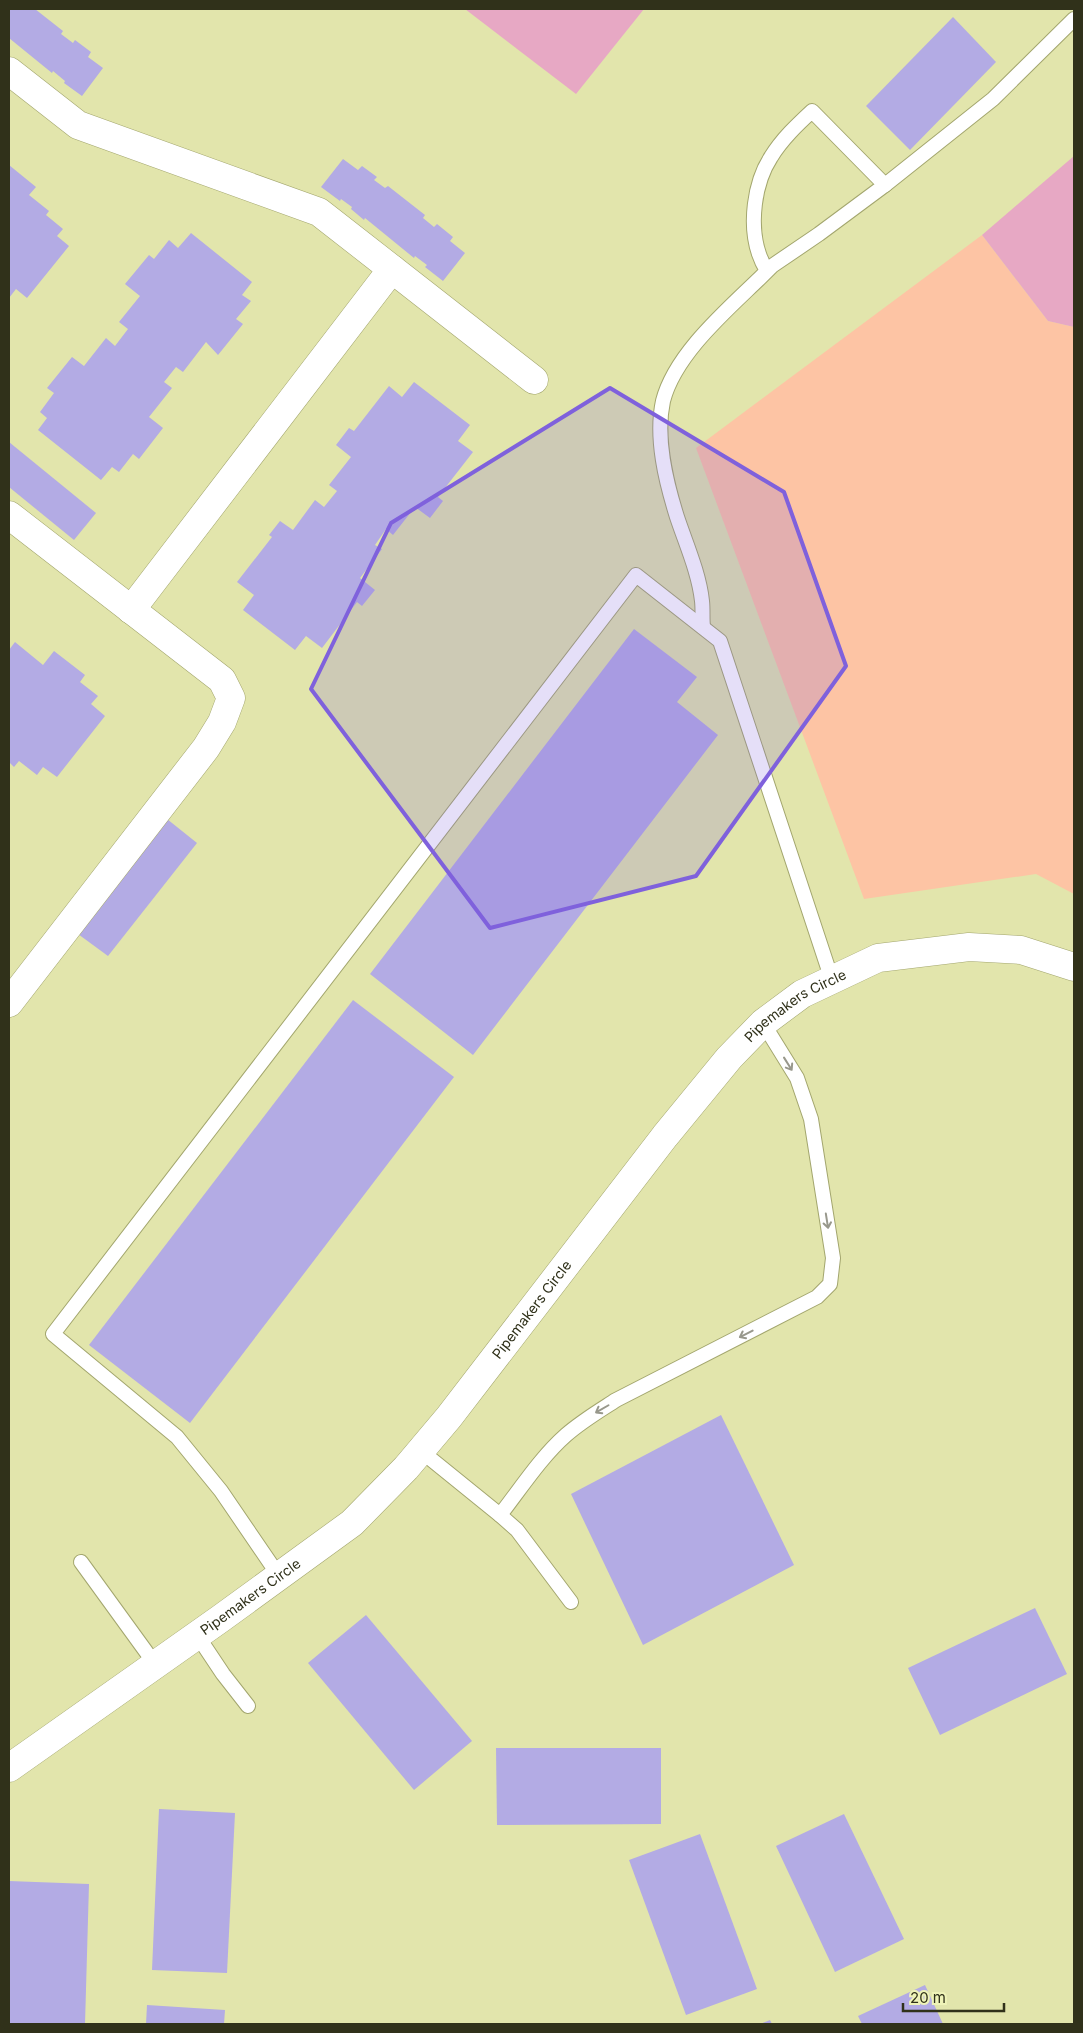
<svg xmlns="http://www.w3.org/2000/svg" width="1083" height="2033" font-family="Inter,sans-serif">
	<style>
		.green { fill: #fdc4a4 }
		.water { fill: #e7a8c4 }
		.building { fill: #b3abe4 }
		.lines { fill: none; stroke-linecap: round; stroke-linejoin: round }
		.service-casing { stroke: #a3a66e; stroke-width: 16 }
		.minor-casing { stroke: #a3a66e; stroke-width: 29 }
		.service { stroke: #fff; stroke-width: 14 }
		.minor { stroke: #fff; stroke-width: 28 }
		.oneway { stroke: #98988c }
		.marked { fill: #7f61dc; fill-opacity: 0.2; stroke: #7f61dc; stroke-width: 4; stroke-linejoin: round }
		.labels { text-anchor: middle; stroke-width: 4.5; stroke-linejoin: round; paint-order: stroke }
		.street-label { font-size: 14px; fill: #30311a; stroke: #eff3b8 }
	</style>
	<rect width="100%" height="100%" fill="#e2e5ac"/>
	<path class="green" d="M982,235L1048,321L1074,327V894L1036,874L864,899L696,448Z"/>
	<g class="water">
		<path d="M465,9H644L576,94Z"/>
		<path d="M1074,156V327L1048,321L982,235Z"/>
	</g>
	<g class="building">
		<path d="M9,9H35L63,31L61,34L73,43L75,40L91,52L88,57L103,68L82,96L64,83L65,81L53,71L52,73L9,38Z"/>
		<path d="M953,17L996,62L910,150L866,106Z"/>
		<path d="M343,159L358,170L362,166L377,177L374,180L385,188L388,186L425,215L423,218L434,227L437,224L453,237L450,241L465,253L443,281L425,267L427,265L415,256L414,258L365,218L364,220L351,209L352,207L341,199L340,201L321,187Z"/>
		<path d="M9,165L36,187L29,195L49,211L46,215L63,229L57,236L69,246L27,298L16,289L9,298Z"/>
		<path d="M191,233L252,282L242,295L251,301L236,319L243,324L218,355L206,342L183,372L176,367L164,382L172,388L149,417L163,428L139,459L133,454L119,472L112,467L101,480L38,430L47,418L40,412L54,393L47,388L72,357L84,366L106,338L115,346L128,329L119,322L140,296L125,284L149,255L154,259L169,240L178,248Z"/>
		<path d="M414,382L470,425L458,441L473,452L438,497L443,501L430,518L415,507L393,535L386,529L375,545L382,549L360,578L375,590L362,606L357,602L322,648L306,636L295,650L243,610L254,595L237,582L272,537L269,535L280,521L293,530L315,500L324,507L337,491L329,485L351,457L336,445L349,428L354,431L389,386L402,397Z"/>
		<path d="M9,442L96,513L74,540L9,487Z"/>
		<path d="M634,629L697,677L677,702L718,735L473,1055L370,974Z"/>
		<path d="M15,642L43,665L54,651L85,675L80,682L98,696L91,704L105,716L57,777L43,767L37,775L19,761L14,767L9,762V650Z"/>
		<path d="M167,819L197,843L108,956L78,934Z"/>
		<path d="M353,1000L454,1077L190,1423L89,1345Z"/>
		<path d="M721,1415L794,1565L643,1645L571,1494Z"/>
		<path d="M1035,1608L1067,1674L940,1735L908,1668Z"/>
		<path d="M366,1615L472,1741L414,1790L308,1663Z"/>
		<path d="M496,1748H661V1824L497,1825Z"/>
		<path d="M159,1809L235,1813L227,1973L152,1970Z"/>
		<path d="M844,1814L904,1939L835,1972L776,1846Z"/>
		<path d="M700,1834L757,1989L686,2015L629,1860Z"/>
		<path d="M9,1881L89,1884L85,2024H9Z"/>
		<path d="M925,1985L943,2024H862L858,2016Z"/>
		<path d="M147,2005L225,2010L224,2024H146Z"/>
		<path d="M770,2020L772,2024H760Z"/>
	</g>
	<g class="lines">
		<defs>
			<g id="service">
				<path d="M885,185L993,99L1074,19"/>
				<path d="M703,627C702,619 703,609 702,601C699,573 686,544 677,517C666,482 655,438 663,401C675,354 727,310 761,277L772,266L819,234L885,185L812,111C797,125 782,139 771,157C754,183 749,225 759,254C761,260 764,266 767,271"/>
				<path d="M421,1451L500,1515C521,1488 541,1457 566,1435C582,1421 599,1411 616,1400L817,1297L830,1284L833,1258L811,1119L797,1078L763,1023"/>
				<path d="M500,1515L517,1530L571,1602"/>
				<path d="M81,1562L155,1664"/>
				<path d="M279,1576L221,1491L177,1437L53,1334L636,575L720,641L832,980"/>
				<path d="M197,1635L223,1674L248,1706"/>
			</g>
			<g id="minor">
				<path d="M9,71L78,125L319,212L392,269"/>
				<path d="M9,515L222,680L231,698L222,722L206,748L9,1003"/>
				<path d="M131,610L392,269L534,380"/>
				<path id="s1" d="M9,1768L220,1619L352,1523L406,1468L449,1417L665,1136L729,1058L763,1023L802,994L878,958L969,947L1021,950L1074,967"/>
			</g>
		</defs>
		<use href="#service" class="service-casing"/>
		<use href="#minor" class="minor-casing"/>
		<use href="#service" class="service"/>
		<use href="#minor" class="minor"/>
	</g>
	<defs><path id="oneway-shaft" d="M-6 0H5M1.5-3L5.5 0L1.5 3" fill="none" stroke-width="1.6" stroke-linecap="round" stroke-linejoin="round" transform="scale(1.25)"/></defs>
	<g class="oneway">
		<use href="#oneway-shaft" transform="translate(788 1064) rotate(58)"/>
		<use href="#oneway-shaft" transform="translate(827 1221) rotate(81)"/>
		<use href="#oneway-shaft" transform="translate(746 1334) rotate(153)"/>
		<use href="#oneway-shaft" transform="translate(602 1409) rotate(150)"/>
	</g>
	<path class="marked" d="M610,388L784,492L846,666L696,876L490,928L311,689L391,523Z"/>
	<g class="labels">
		<g class="street-label">
			<text dy="5" stroke="none"><textPath href="#s1" startOffset="1106">Pipemakers Circle</textPath></text>
			<text dy="5" stroke="none"><textPath href="#s1" startOffset="701">Pipemakers Circle</textPath></text>
			<text dy="5" stroke="none"><textPath href="#s1" startOffset="296">Pipemakers Circle</textPath></text>
		</g>
	</g>
	<rect width="1083" height="2033" fill="none" stroke="#30311a" stroke-width="20"/>
	<path d="M903 2003v8h101v-8" fill="none" stroke="#30311a" stroke-width="2.5"/>
	<text x="910" y="2003" font-size="15" fill="#30311a" stroke="#eff3b8" stroke-width="4" paint-order="stroke">20 m</text>
</svg>
